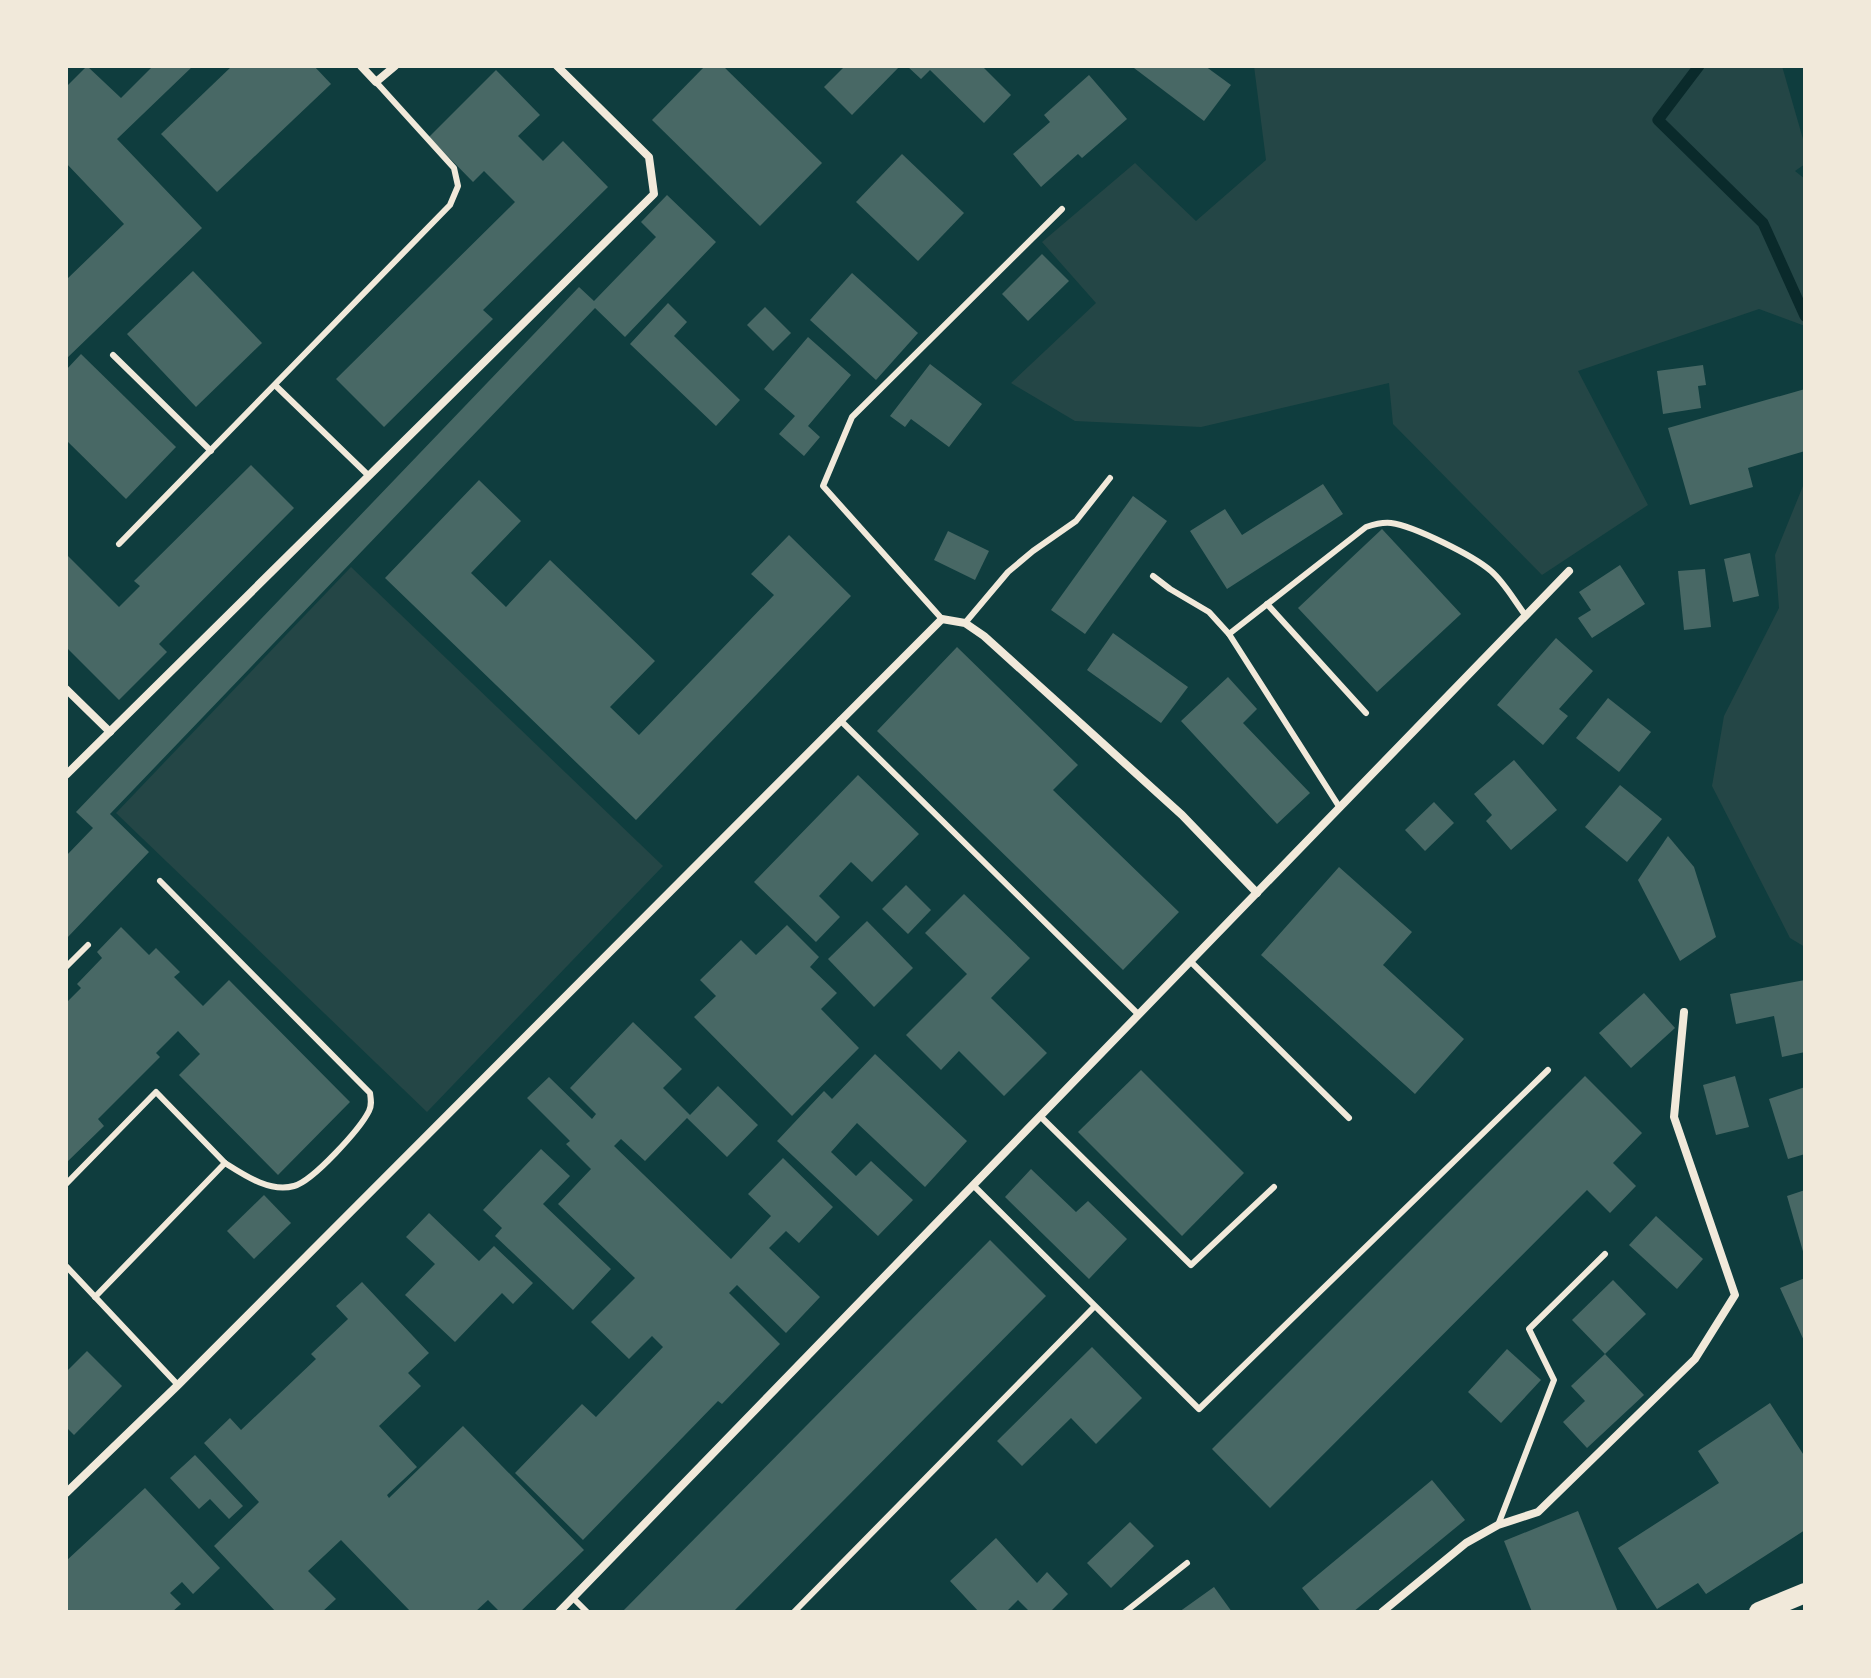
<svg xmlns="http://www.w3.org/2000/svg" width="1871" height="1678" font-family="'Fira Sans',sans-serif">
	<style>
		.green { fill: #244646 }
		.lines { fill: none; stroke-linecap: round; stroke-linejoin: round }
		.stream { stroke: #0a2a2b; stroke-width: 11 }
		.building { fill: #486865 }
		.service { stroke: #f1e9da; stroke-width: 6 }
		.minor { stroke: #f1e9da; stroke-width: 8 }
		.primary { stroke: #f1e9da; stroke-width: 20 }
	</style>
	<rect width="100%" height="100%" fill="#0f3d3e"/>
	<g class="green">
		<path d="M1254,66H1782L1805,146V164L1795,171L1805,179V326L1759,309L1578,371L1648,505L1542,575L1393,424L1389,383L1201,427L1075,421L1011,383L1096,303L1042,242L1135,163L1196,221L1266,160Z"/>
		<path d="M1805,481V947L1790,938L1712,786L1724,716L1779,608L1775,555Z"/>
		<path d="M351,567L663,866L427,1112L116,813Z"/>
	</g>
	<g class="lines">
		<path class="stream" d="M1699,66L1658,120L1763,223L1805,316"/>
	</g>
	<g class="building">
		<path d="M87,66L121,98L153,66H193L117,139L202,228L66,359V280L124,224L66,163V87Z"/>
		<path d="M232,66H314L331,84L217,192L161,134Z"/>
		<path d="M705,66H723L822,163L760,226L652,120Z"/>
		<path d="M845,66H900L852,115L824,87Z"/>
		<path d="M907,66H982L1011,95L984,123L930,70L921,79Z"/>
		<path d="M1136,66H1205L1231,85L1204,121L1134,68Z"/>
		<path d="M496,70L540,115L518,136L543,161L563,141L608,187L483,310L493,319L384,427L336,379L515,202L484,171L473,182L429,137Z"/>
		<path d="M1089,75L1127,119L1082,158L1078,154L1041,187L1013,154L1050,122L1044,115Z"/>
		<path d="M902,154L964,213L918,261L856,202Z"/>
		<path d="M667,195L716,242L625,337L595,308L110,814L149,852L66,939V856L93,828L76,812L579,287L594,301L656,237L641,222Z"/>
		<path d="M1042,254L1069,281L1028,321L1002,294Z"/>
		<path d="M193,271L262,343L196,407L127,334Z"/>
		<path d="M852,273L918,333L876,380L810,320Z"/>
		<path d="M668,303L687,322L674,336L740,400L716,426L630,344Z"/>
		<path d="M765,307L791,333L773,351L747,325Z"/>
		<path d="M808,337L851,375L808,426L820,437L804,456L779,434L795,416L764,389Z"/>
		<path d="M81,354L176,447L126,499L66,440V370Z"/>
		<path d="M930,364L982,404L949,447L911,419L905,427L890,416Z"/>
		<path d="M1703,365L1706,385L1698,386L1701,408L1663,414L1657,371Z"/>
		<path d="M1805,389V451L1748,468L1753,487L1690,505L1668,428Z"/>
		<path d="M251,465L294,508L159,644L167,652L119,700L66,647V554L119,607L140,586L134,581Z"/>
		<path d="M479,480L521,521L471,573L506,607L550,560L655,661L610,707L639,735L774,595L751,574L789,535L851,596L636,820L385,578Z"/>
		<path d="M1323,484L1343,514L1227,589L1190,531L1225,509L1242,535Z"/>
		<path d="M1133,496L1167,521L1085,634L1051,610Z"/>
		<path d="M1382,529L1461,614L1377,692L1298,608Z"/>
		<path d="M948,531L989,551L975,580L934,560Z"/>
		<path d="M1750,553L1759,596L1733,602L1724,559Z"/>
		<path d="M1620,565L1645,604L1592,638L1578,618L1591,610L1579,592Z"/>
		<path d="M1705,569L1711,627L1684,630L1678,571Z"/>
		<path d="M1113,633L1188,687L1161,723L1087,670Z"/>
		<path d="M1556,638L1593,671L1559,709L1568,716L1543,745L1497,705Z"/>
		<path d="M957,647L1078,765L1053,790L1179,912L1123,970L877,731Z"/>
		<path d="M1228,677L1257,709L1243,723L1310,793L1277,824L1181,721Z"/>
		<path d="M1608,698L1651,732L1619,772L1576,738Z"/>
		<path d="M1514,760L1557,810L1511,850L1486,821L1492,815L1474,794Z"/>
		<path d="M858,775L919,834L872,882L851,862L819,896L840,917L816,942L754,882Z"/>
		<path d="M1620,785L1662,819L1627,862L1585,827Z"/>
		<path d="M1434,802L1454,823L1425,851L1405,830Z"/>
		<path d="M1668,836L1694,867L1716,937L1680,961L1638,880Z"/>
		<path d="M1339,867L1412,932L1383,965L1464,1039L1415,1094L1261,955Z"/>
		<path d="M906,885L931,910L908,934L882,909Z"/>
		<path d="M964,894L1030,958L991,998L1047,1053L1004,1096L959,1051L941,1070L906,1035L967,974L925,933Z"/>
		<path d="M867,921L913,968L874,1007L828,959Z"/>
		<path d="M787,925L819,957L810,967L837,993L821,1009L859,1048L792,1116L694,1017L716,996L700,980L741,940L756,955Z"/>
		<path d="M121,927L149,955L156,948L180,972L174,977L203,1006L229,980L350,1102L278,1175L179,1075L200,1054L178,1031L156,1053L160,1057L98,1119L104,1126L66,1163V1003L81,988L77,984L102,958L97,952Z"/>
		<path d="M1805,980V1052L1782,1057L1774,1016L1736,1024L1730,994Z"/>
		<path d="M1644,993L1675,1028L1631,1068L1599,1033Z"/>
		<path d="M633,1022L682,1069L663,1088L690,1115L718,1086L758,1125L727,1157L687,1118L645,1161L621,1139L614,1146L731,1259L771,1216L748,1194L783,1158L833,1207L799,1243L786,1231L769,1248L820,1297L786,1333L737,1285L729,1293L780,1344L722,1404L718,1401L583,1540L515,1473L582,1404L596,1417L663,1347L652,1336L629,1359L591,1322L635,1278L558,1204L591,1169L566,1144L570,1141L527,1098L549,1077L592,1119L596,1114L570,1088Z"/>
		<path d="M875,1054L967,1141L925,1187L857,1123L831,1152L856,1176L871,1161L913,1200L878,1236L777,1141L824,1091L832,1099Z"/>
		<path d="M1141,1070L1244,1173L1182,1236L1078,1132Z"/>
		<path d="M1585,1076L1642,1133L1613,1163L1636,1186L1610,1213L1587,1190L1270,1508L1212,1449Z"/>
		<path d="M1735,1076L1749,1127L1716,1135L1703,1085Z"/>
		<path d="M1805,1087V1154L1788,1159L1769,1099Z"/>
		<path d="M541,1149L570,1176L543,1204L611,1269L573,1310L495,1236L502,1228L483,1210Z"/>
		<path d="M1031,1169L1076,1212L1088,1201L1127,1239L1089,1279L1005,1197Z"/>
		<path d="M1805,1190V1254L1804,1255L1787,1196Z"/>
		<path d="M264,1195L291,1223L254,1259L227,1231Z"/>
		<path d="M429,1213L479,1261L494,1246L533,1283L513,1304L502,1293L455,1342L405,1295L435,1264L406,1237Z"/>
		<path d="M1656,1216L1703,1259L1677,1289L1629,1245Z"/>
		<path d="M990,1240L1046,1296L733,1612H622Z"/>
		<path d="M1805,1278V1343L1780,1288Z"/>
		<path d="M1613,1280L1646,1314L1605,1354L1572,1320Z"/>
		<path d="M362,1282L429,1353L408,1373L421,1386L379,1426L417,1467L387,1495L389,1498L463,1426L584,1550L520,1612H500L488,1600L475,1612H411L341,1540L308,1571L336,1599L322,1612H276L214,1546L259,1502L204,1443L230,1418L241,1430L316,1359L311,1354L348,1319L336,1306Z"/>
		<path d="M1092,1347L1142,1398L1096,1444L1071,1418L1022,1466L997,1441Z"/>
		<path d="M1507,1349L1541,1380L1501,1423L1468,1392Z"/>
		<path d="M87,1351L122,1386L74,1435L66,1427V1372Z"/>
		<path d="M1605,1354L1644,1395L1587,1448L1563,1422L1585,1401L1571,1386Z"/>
		<path d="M1770,1403L1805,1457V1530L1706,1594L1698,1583L1657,1609L1618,1548L1719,1483L1698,1451Z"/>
		<path d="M195,1455L243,1506L229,1519L210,1499L199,1509L170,1478Z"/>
		<path d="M1432,1480L1465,1520L1353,1612H1321L1302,1588Z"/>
		<path d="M145,1488L220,1568L193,1594L182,1582L170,1593L181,1604L172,1612H66V1561Z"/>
		<path d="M1578,1511L1618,1612H1532L1504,1541Z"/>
		<path d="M1130,1522L1154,1546L1111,1588L1087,1563Z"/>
		<path d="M996,1538L1037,1583L1047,1572L1068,1594L1050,1612H1030L1018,1600L1006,1612H979L950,1581Z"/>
		<path d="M1214,1587L1232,1612H1179Z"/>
	</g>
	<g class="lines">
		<g class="service">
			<path d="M113,355L211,451"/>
			<path d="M276,386L369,476"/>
			<path d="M119,544L450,205L458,186L454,168L376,82"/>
			<path d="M1153,576L1170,589L1209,612L1229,634"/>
			<path d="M1267,604L1366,713"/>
			<path d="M942,619L823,486L852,417L1062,209"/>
			<path d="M965,623L1008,572L1033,551L1076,521L1110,478"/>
			<path d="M840,720L1139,1015"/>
			<path d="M1340,808L1229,634L1366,527C1375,524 1382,522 1391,523C1414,526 1474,556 1491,571C1505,583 1515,602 1526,616"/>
			<path d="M160,881L370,1093C371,1100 372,1105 369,1111C360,1129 313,1181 294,1186C270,1193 244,1175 225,1163"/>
			<path d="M1190,961L1349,1118"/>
			<path d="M66,967L88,945"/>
			<path d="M1040,1116L1191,1265L1274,1187"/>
			<path d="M66,1184L156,1092L225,1163L95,1297"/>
			<path d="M973,1185L1199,1409L1548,1070"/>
			<path d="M66,1266L178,1385"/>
			<path d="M1498,1525L1554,1380L1529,1329L1605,1254"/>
			<path d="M573,1598L587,1612"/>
			<path d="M794,1612L1094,1307"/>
			<path d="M1125,1612L1187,1563"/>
		</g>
		<g class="minor">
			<path d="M361,66L376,82L395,66"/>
			<path d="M66,689L110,732"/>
			<path d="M66,775L654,194L649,157L557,66"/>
			<path d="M66,1493L178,1385L942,619L965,623L984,636L1182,815L1257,893"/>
			<path d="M559,1612L1569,571"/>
			<path d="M1382,1612L1466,1543L1498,1525L1538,1512L1695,1359L1735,1295L1674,1117L1684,1012"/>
		</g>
		<path class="primary" d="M1759,1612L1805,1593"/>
	</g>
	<rect width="1871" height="1678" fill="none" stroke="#f1e9da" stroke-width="136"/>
</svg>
